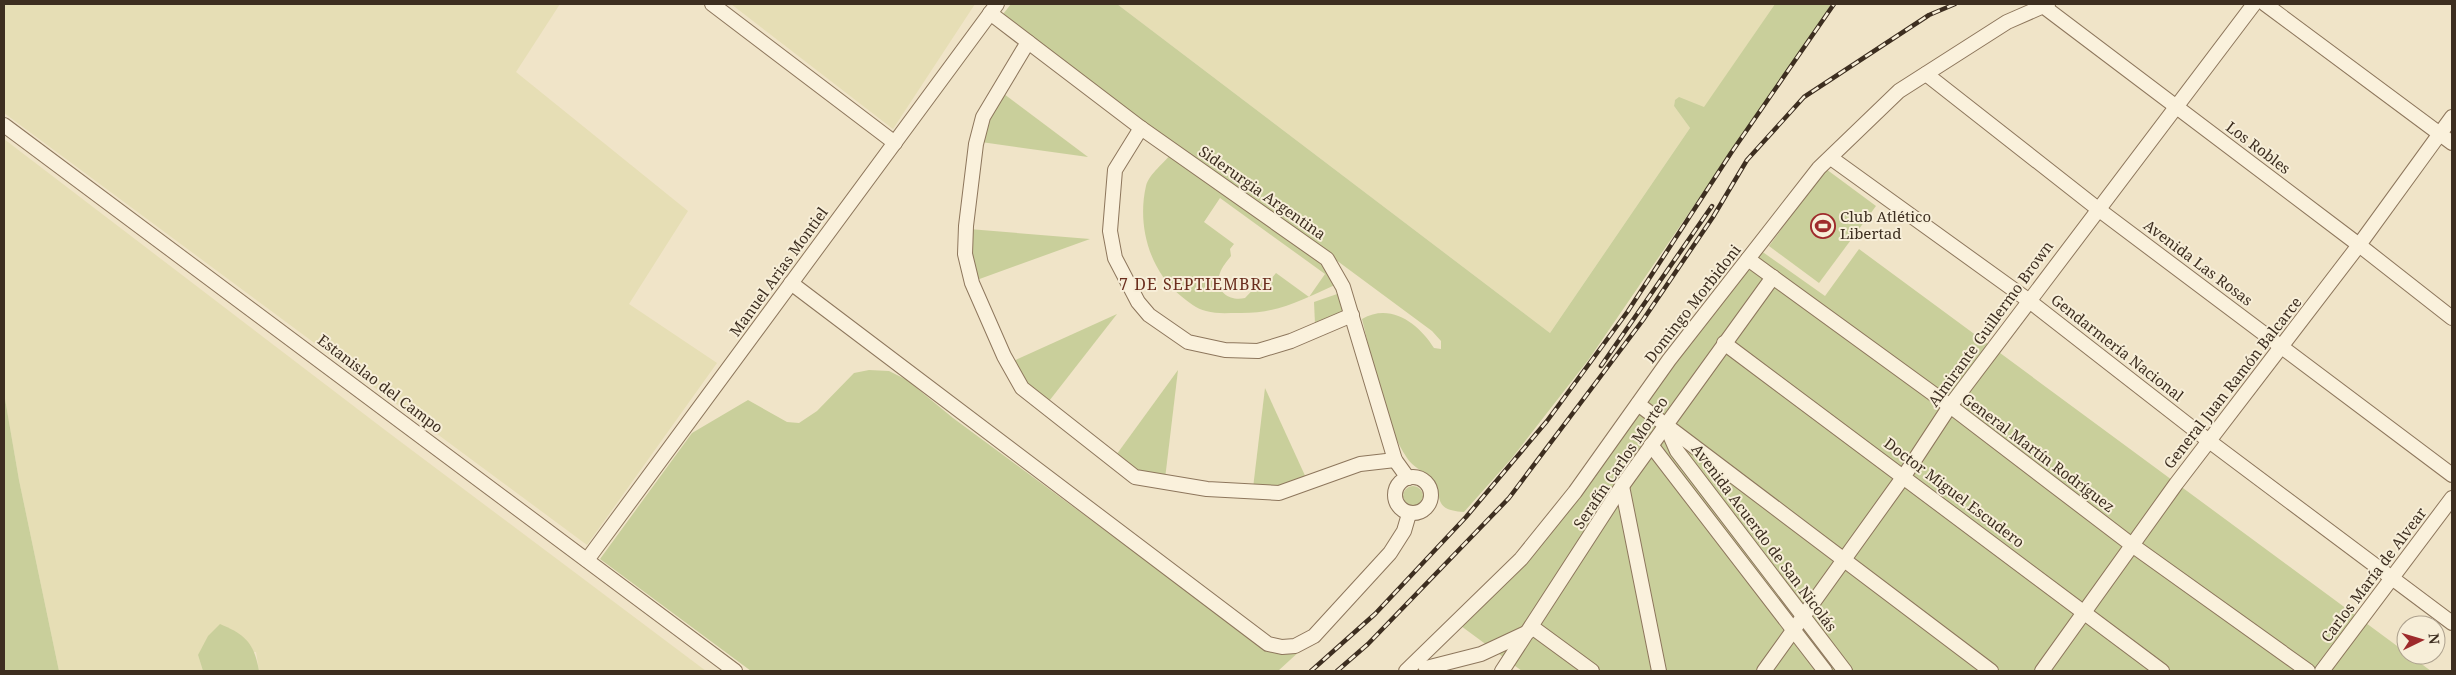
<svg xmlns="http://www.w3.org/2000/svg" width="2456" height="675" font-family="'Noto Serif',serif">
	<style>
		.farmland { fill: #e6deb5 }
		.green { fill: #c9cf9b; fill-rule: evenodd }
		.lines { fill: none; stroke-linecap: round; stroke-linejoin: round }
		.minor-casing { stroke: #8d765c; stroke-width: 16 }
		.minor { stroke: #faf1dc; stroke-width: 14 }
		.rail-casing { stroke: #3d2e20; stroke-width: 4.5 }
		.rail { stroke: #f7eed8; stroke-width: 2.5; stroke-dasharray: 8; stroke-linecap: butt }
		.labels { text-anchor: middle; stroke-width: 4; stroke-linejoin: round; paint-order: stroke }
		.street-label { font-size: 15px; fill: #3d2e20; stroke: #f7eed8 }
		.poi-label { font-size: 15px; fill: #3d2e20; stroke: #f7eed8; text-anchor: start }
		.neighbourhood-label { font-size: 16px; letter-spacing: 1px; fill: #6b2e1e; stroke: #f7eed8 }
	</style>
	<rect width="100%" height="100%" fill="#f0e4c8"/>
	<g class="farmland">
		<path d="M4,4H560L516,72L688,211L629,304L717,363L587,545L4,113Z"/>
		<path d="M731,4H975L893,129Z"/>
		<path d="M1117,4H1775L1704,108L1688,101L1675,100L1674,106L1690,128L1550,333Z"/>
		<path d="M4,139L385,430L706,671H259L256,652L198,655L203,671H59L19,480L4,393Z"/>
	</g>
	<g class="green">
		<path d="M1011,4H1117L1550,333L1690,128L1674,106L1675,100L1679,97L1704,107L1775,4H1832L1589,359L1512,458L1464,512C1429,510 1446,494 1430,478C1423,471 1413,467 1407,458C1385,426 1372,359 1362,319C1391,302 1419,324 1434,348L1441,349V341L1432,331L1332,257L1000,18Z"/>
		<path d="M1000,91L1088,157L981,142Z"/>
		<path d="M1172,153L1319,259L1337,284C1301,300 1278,314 1237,313C1227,313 1216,314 1206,311C1197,309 1188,302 1181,296C1149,270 1137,225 1146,186C1149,174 1165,162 1172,153ZM1220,198L1325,274L1309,297L1276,273L1271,279H1263L1245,298C1229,302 1213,290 1220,273C1222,267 1227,261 1231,256L1230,249L1234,244L1204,222Z"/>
		<path d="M1826,169L1876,206L1819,283L1769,246Z"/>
		<path d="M969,229L1090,239L974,281Z"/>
		<path d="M1757,248L1825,296L1859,249L2431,671H1522L1457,623L1521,559Z"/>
		<path d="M1340,293L1343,311L1341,316L1315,324L1314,302Z"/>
		<path d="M1117,314L1046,405L1009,363Z"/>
		<path d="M869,370L889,371L907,380L953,418L1267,650L1302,649L1278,671H751L600,559L692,433L748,400L787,422L799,423L817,411L854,373Z"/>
		<path d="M1178,370L1165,479L1137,473L1114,458Z"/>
		<path d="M1265,388L1307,480L1279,491L1253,488Z"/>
		<path d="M4,393L19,480L59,671H4Z"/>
		<circle cx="1413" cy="496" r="10"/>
		<path d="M220,624C246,635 254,643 259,671H203L198,655L208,636Z"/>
	</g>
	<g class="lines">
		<defs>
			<g id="minor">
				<path d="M712,4L895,143"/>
				<path d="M2265,4L2452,143"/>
				<path d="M2043,6L2359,245L2452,318"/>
				<path d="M990,13L1141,128L1327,259L1343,287L1395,460L1408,478"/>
				<path d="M1028,42L983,117L976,144L966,226L965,254L972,283L1004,356L1022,388L1135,477L1207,489L1279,493L1360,464L1395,460"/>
				<path d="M1926,74L2098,209L2452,475"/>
				<path d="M4,125L735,671"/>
				<path d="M1141,128L1115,170L1110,231L1115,258L1138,302L1149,315L1188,342L1225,350L1258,351L1291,341L1352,315"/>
				<path d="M1831,158L2028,300L2209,441L2452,623"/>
				<path d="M1748,259L1950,406L2132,545L2308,671"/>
				<path d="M791,283L1268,644L1282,647L1295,646L1314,636L1390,553L1404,531L1409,514"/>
				<path d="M1724,343L2162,671"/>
				<path d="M1638,404L1991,671"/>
				<path d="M1666,426L1677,451L1845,671"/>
				<path d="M1651,445L1825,671"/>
				<circle cx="1413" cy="495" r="18"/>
				<path d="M1622,486L1659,671"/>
				<path d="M587,560L997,4"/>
				<path d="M1532,627L1592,671"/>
				<path d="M1426,668L1481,654L1528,632"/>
				<path d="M1406,671L1521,559L1575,492L1669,360L1819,168L1899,91L2007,22L2048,4"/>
				<path d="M1502,671L1622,486L1773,277"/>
				<path d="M1764,671L1904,476L1950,406L2254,4"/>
				<path d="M2042,671L2176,484L2359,245L2452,117"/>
				<path d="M2322,671L2452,498"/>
			</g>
		</defs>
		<use href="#minor" class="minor-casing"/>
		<use href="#minor" class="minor"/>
		<defs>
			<g id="rail">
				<path d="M1601,366L1712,206"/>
				<path d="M1311,671L1375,614L1466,517L1547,421L1628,311L1731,153L1834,4"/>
				<path d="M1337,671L1368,644L1509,498L1643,320L1713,217L1747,160L1804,97L1929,15L1955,4"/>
			</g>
		</defs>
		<use href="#rail" class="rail-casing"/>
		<use href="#rail" class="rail"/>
	</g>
	<defs>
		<symbol id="stadium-ring" viewBox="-11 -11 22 22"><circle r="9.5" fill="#f7eed8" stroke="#9e2a2b" stroke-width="1.5"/><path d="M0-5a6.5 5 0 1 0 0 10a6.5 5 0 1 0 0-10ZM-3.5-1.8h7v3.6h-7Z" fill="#9e2a2b"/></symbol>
	</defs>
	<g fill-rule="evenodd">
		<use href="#stadium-ring" x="1809" y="212" width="28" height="28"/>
	</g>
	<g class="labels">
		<g class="street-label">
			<text transform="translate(2258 148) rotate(37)" y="5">Los Robles</text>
			<text transform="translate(1262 193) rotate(35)" y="5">Siderurgia Argentina</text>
			<text transform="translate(2198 263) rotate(37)" y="5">Avenida Las Rosas</text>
			<text transform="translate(779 272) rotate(-54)" y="5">Manuel Arias Montiel</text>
			<text transform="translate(1693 304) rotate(-52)" y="5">Domingo Morbidoni</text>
			<text transform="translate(1991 324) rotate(-54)" y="5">Almirante Guillermo Brown</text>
			<text transform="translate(2117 348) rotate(38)" y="5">Gendarmería Nacional</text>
			<text transform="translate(2233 383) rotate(-52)" y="5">General Juan Ramón Balcarce</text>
			<text transform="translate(380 384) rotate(37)" y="5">Estanislao del Campo</text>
			<text transform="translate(2038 453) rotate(37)" y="5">General Martín Rodríguez</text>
			<text transform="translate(1621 463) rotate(-56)" y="5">Serafín Carlos Morteo</text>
			<text transform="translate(1954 493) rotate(37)" y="5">Doctor Miguel Escudero</text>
			<text transform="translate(1764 538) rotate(53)" y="5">Avenida Acuerdo de San Nicolás</text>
			<text transform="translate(2374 575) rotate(-53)" y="5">Carlos María de Alvear</text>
		</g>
		<g class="poi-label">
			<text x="1840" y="222">Club Atlético<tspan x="1840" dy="17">Libertad</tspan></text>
		</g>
		<g class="neighbourhood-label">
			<text x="1196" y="290">7 DE SEPTIEMBRE</text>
		</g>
	</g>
	<rect width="2456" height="675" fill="none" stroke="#3d2e20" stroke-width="10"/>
	<g transform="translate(2421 640) rotate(85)"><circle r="24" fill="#f7eed8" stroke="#ada18e"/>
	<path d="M0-4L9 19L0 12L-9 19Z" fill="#9e2a2b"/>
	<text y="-8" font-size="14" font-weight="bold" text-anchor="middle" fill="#3d2e20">N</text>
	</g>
</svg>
